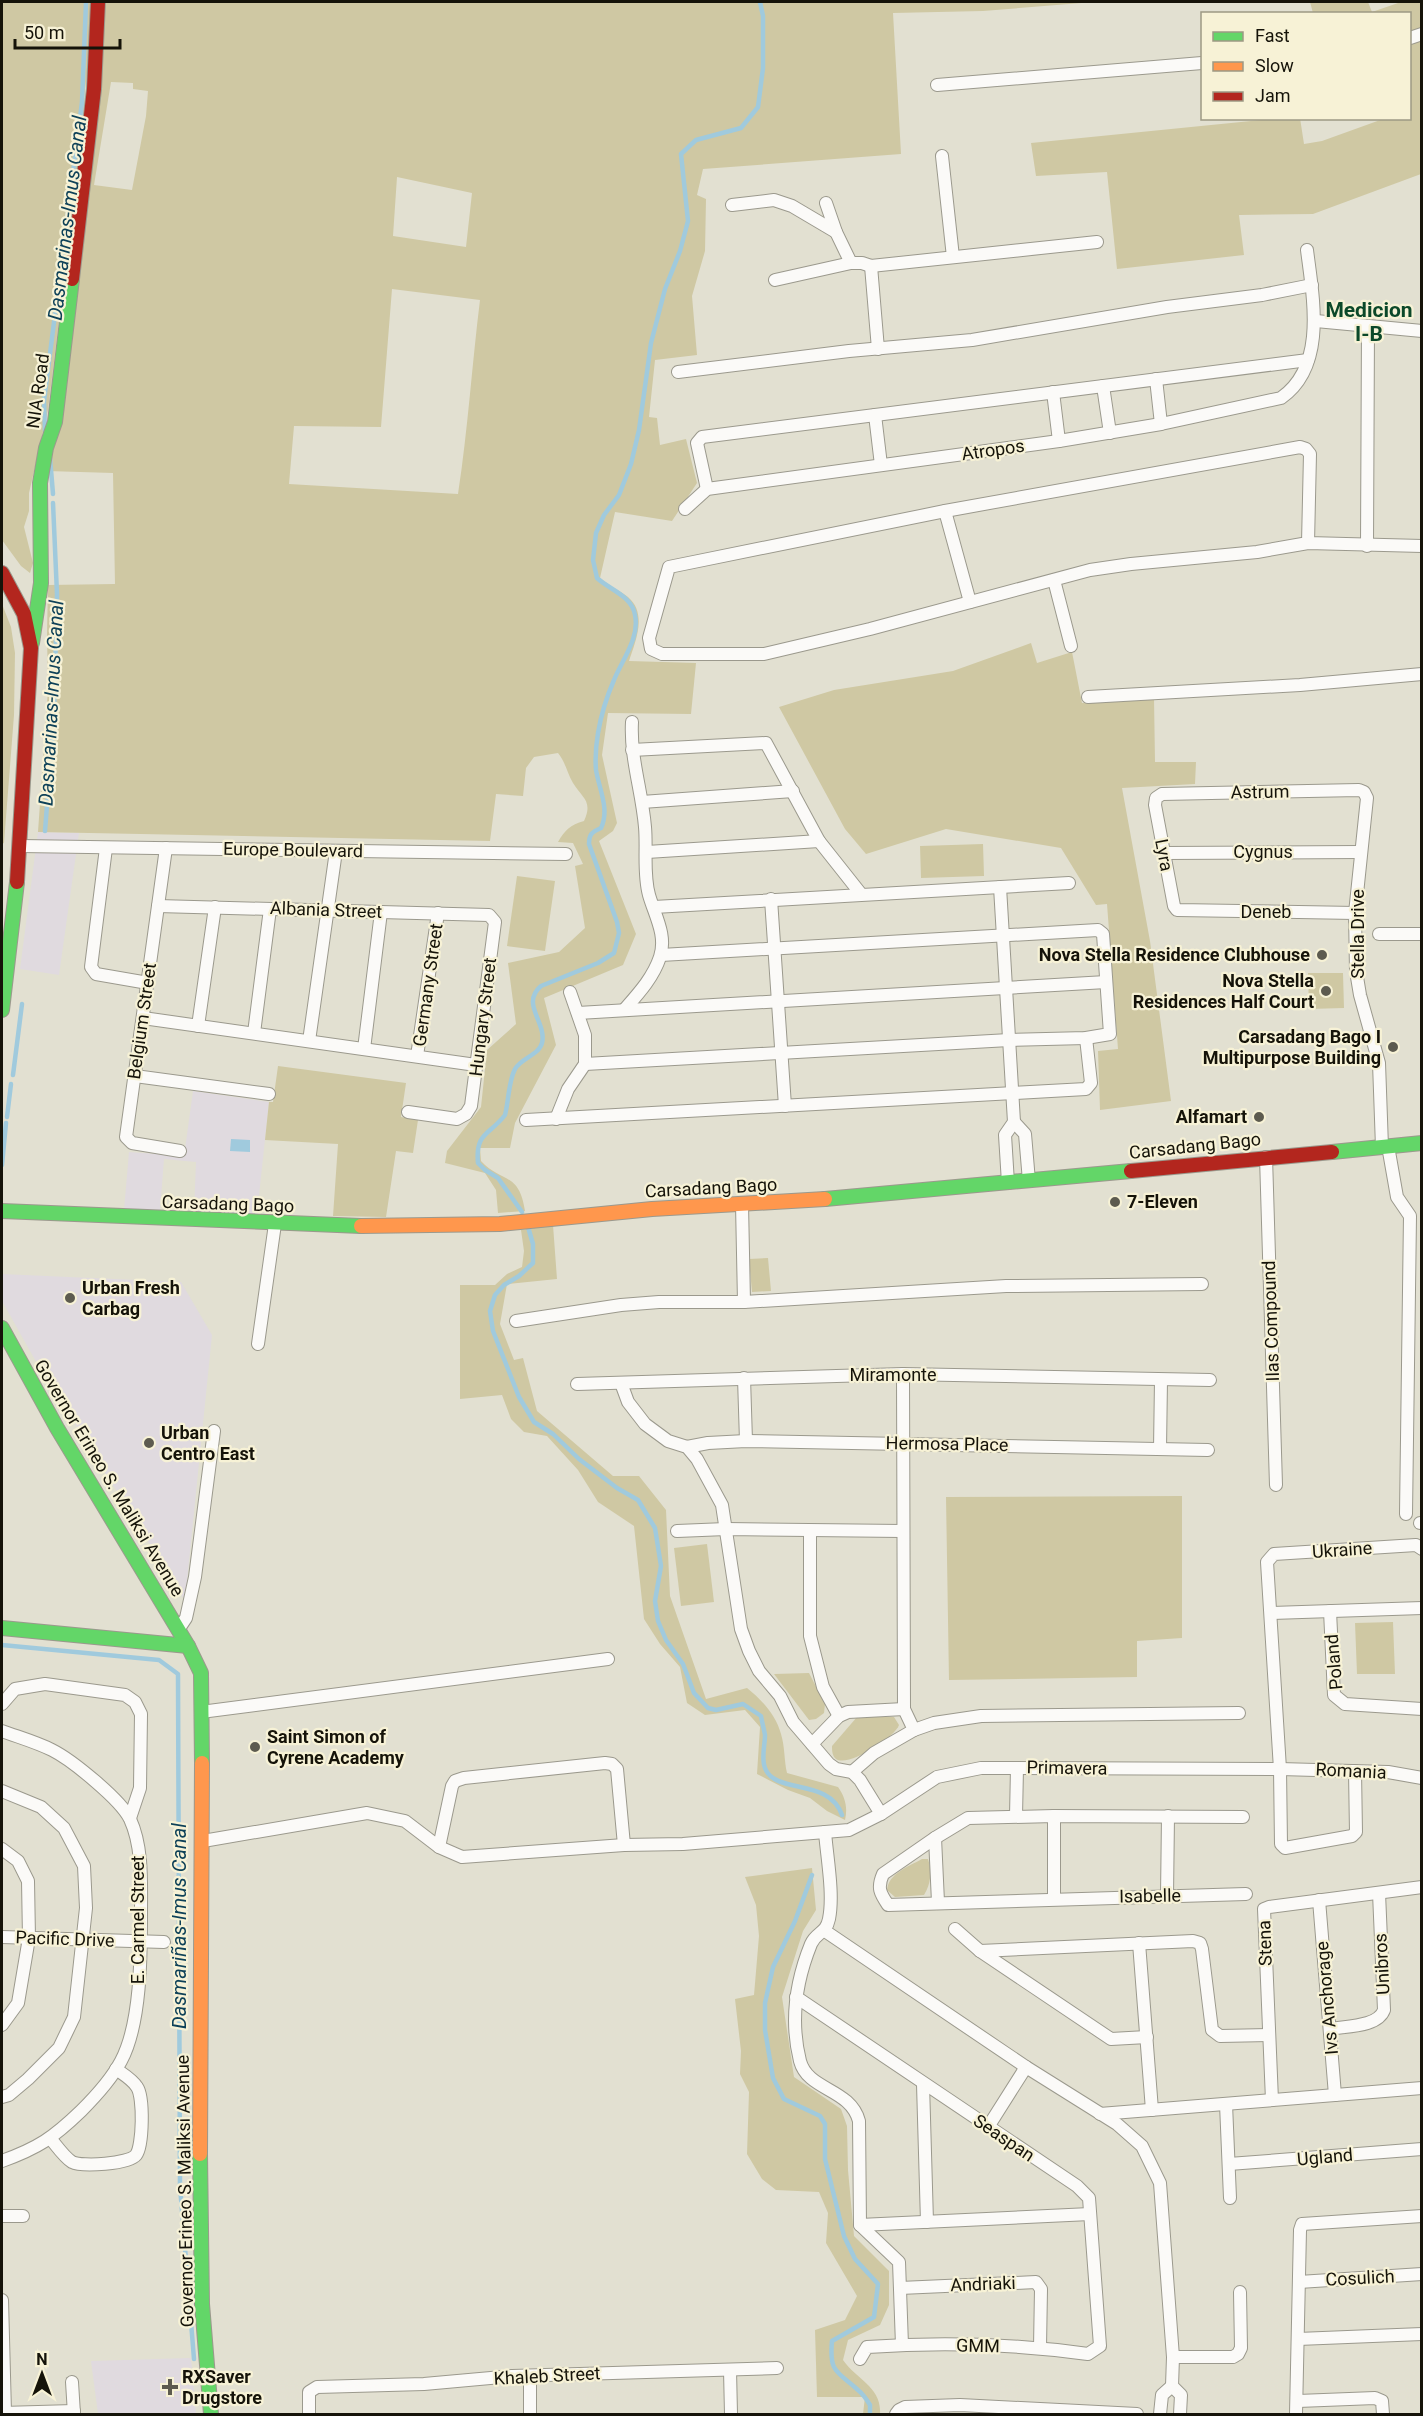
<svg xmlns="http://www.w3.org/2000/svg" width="1423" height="2416" font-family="Roboto,sans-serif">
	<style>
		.commercial { fill: #e0dadf }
		.green { fill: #cfc8a3; fill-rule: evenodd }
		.water { fill: #a0cadd }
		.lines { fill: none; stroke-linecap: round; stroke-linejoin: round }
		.stream { stroke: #a0cadd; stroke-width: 4.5 }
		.street-casing { stroke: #9b998d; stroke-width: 14 }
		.fast-casing { stroke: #9b998d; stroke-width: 16 }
		.slow-casing { stroke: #9b998d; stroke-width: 16 }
		.jam-casing { stroke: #9b998d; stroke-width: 16 }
		.street { stroke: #fbfaf8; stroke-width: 12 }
		.fast { stroke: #63d668; stroke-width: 14 }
		.slow { stroke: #ff974d; stroke-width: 14 }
		.jam { stroke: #b3261e; stroke-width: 14 }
		.poi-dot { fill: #5d5b4f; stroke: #f7f2d6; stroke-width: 2 }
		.labels { text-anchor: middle; stroke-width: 4.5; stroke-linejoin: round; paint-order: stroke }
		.street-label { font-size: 18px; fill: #151309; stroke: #f7f2d6 }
		.poi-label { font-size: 18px; font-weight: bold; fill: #151309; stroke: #f7f2d6; text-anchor: start }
		.water-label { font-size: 20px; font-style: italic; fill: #0e4158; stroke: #f7f2d6 }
		.quarter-label { font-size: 21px; font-weight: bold; fill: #0b4829; stroke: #f7f2d6 }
	</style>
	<rect width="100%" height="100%" fill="#e2e0d1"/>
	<g class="commercial">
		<path d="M38,832L79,833L59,975L20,969Z"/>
		<path d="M193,1091L269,1102L257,1214L194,1212L196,1162L164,1159L160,1210H124L129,1152L184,1156Z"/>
		<path d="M2,1274L181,1282L212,1335L185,1601L34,1358L2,1301Z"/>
		<path d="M191,2358L196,2414H98L91,2361Z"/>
	</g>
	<g class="green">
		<path d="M2,2H91L87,72L73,206L48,410L29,493V511L24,527L33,563L30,573L21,566L2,540Z"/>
		<path d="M105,2H1094L983,11L893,13L901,154L703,169L697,195L706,199L705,251L692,296L697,355L655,360L649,417L657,418L660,445L686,439L697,483L672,521L615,512L600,578C609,586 619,590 628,597C648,614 635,642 629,661L696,663L691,714L608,713L602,755L617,823L613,831L599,841L636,934L623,965L544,998L556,1045L515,1123L510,1148H480L481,1161C501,1183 519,1171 525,1211L498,1213L496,1190L485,1173L445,1163L447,1151L481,1107L487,1050L516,1024L508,963L559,952L585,928L575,866L583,864L573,843L558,842C565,830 570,825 584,821C593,801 583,799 573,783C567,773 566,763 558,753L534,757L526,768L523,796L496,794L490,841L38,832L48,689L47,634L48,585L115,584L113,473L47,471ZM111,82L133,83V89L148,91L146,116L132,190L94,185ZM397,177L472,193L466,247L393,236ZM392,289L480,300C472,364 468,429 458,494L289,484L294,426L381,427Z"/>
		<path d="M1310,2H1368L1372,12L1401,2H1421V174L1313,214L1239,215L1244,255L1117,269L1107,172L1036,176L1031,143L1271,119L1300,118L1304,144L1322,141L1383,119L1410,118V14L1313,13Z"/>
		<path d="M2,604L11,627L15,653L14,715L4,843L2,844Z"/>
		<path d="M1031,643L1037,663L1072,652L1082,703L1154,698L1155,762H1196L1195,784L1122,788L1150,941L1171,1101L1100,1110L1098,1051L1118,1049L1107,904L1096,905L1061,848L946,829L866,854L845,829L779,707L834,690L953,671Z"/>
		<path d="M983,844L984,876L921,878L920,846Z"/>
		<path d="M517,876L555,881L545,951L507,946Z"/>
		<path d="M1308,973H1343L1344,1008L1309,1009Z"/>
		<path d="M278,1066L406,1083L401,1117L418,1120L413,1153L396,1151L386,1217L333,1216L338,1144L265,1140L269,1102H273Z"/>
		<path d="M553,1225L557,1279L507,1284L500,1324L514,1360L523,1358L537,1411L613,1476H639L666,1510L670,1596L706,1699L747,1688C762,1700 776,1715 781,1734C785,1747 784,1760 787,1773L838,1787C845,1797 848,1807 845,1820L827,1811L810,1798L788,1790L757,1774L760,1727L745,1710L705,1715L687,1703L680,1667L660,1644L644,1619L634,1526L598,1502L578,1470L547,1436L524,1432L511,1419L502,1395L460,1399V1285H495L507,1274L522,1267L524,1251L521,1230Z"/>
		<path d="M768,1258L771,1291L752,1292L749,1259Z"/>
		<path d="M1182,1496V1638L1137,1641V1677L949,1680L946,1497Z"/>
		<path d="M707,1544L714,1602L681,1606L674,1548Z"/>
		<path d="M1393,1622L1395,1674H1357L1355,1623Z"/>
		<path d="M809,1673L825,1704L824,1713L816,1719L809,1720L774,1674Z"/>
		<path d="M857,1717H894L899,1725C895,1737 848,1768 836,1759C832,1756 832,1750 832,1746Z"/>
		<path d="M922,1859H928C932,1871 931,1884 924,1895L895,1897L887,1890C889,1873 908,1867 922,1859Z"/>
		<path d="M812,1868L816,1910L803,1931L782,1997L794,2077L841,2109L847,2126L848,2170L854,2236L889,2271V2305L880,2325L848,2340L843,2360C856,2379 882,2387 880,2414H863L865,2397H817L815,2330L845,2320L857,2296L826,2243L828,2213L819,2192L776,2190L762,2179L747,2154L749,2092L740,2074L741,2051L735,1999L754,1995L759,1936L756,1905L745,1877Z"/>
	</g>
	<path class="water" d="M231,1139L250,1140V1152L230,1151Z"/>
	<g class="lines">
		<g class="stream">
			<path d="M45,431L44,401L82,102L86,2"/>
			<path d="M50,458L53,494"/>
			<path d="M45,831L54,716L57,594L53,503"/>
			<path d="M13,1075L22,1004"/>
			<path d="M7,1117L11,1084"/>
			<path d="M2,1165L6,1123"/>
			<path d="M522,1212L498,1178L485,1170L478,1163C475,1132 490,1135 505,1115C509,1100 508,1083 515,1069C521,1058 539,1055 542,1043C547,1022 520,1004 541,986L598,963L614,953L619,933L617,922L589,844C589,834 592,832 601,828C610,809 599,789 596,770C595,758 596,745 598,733C601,715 607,696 614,680C622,660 640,638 635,615C632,596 610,590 597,578L593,560L596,533L604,515L619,495L631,464L639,430L651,343L665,289L680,251L688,221L681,154L696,140L741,128L758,107L763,68V16L760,2"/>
			<path d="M528,1227L533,1244V1263L519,1276L504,1285L495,1295L490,1311L493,1331L519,1397L534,1422L553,1434L579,1459L617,1488L638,1500L655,1528L661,1566L655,1601L658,1621L666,1640L683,1664L694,1693L708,1708L716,1710L743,1704L761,1716C762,1722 764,1729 765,1735C765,1745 761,1758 765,1768C775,1795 829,1777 842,1815"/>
			<path d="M2,1645L159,1660L178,1674L180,2186L194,2359"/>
			<path d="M812,1875L795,1921L773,1967L765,2003V2030L773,2078L784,2099L820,2116L825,2124V2159L844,2236L855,2259L878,2284L874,2317L832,2341C829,2373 837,2371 858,2390C863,2394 867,2400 870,2405V2414"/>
		</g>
		<defs>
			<g id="street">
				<path d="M1410,38L1422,34"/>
				<path d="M937,85L1202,63"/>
				<path d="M942,156L953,257"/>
				<path d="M826,203L836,232L851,263"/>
				<path d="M732,205L774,200L792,206L836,232"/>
				<path d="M871,266L878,349"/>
				<path d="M775,280L851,263H862L871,266L1097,242"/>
				<path d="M1316,321L1422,331"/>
				<path d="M678,372L849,351L972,340L1167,307L1262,295L1312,285"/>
				<path d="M1156,379L1161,424"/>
				<path d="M1103,386L1110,433"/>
				<path d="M1053,392L1059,441"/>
				<path d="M875,415L881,465"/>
				<path d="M707,489L697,443L702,437L1308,360"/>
				<path d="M685,509L707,489L1059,441L1161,424L1281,398C1327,366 1313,298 1307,250"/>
				<path d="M945,511L970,602"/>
				<path d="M1308,543L1310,454L1306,449L1300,447L945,511L669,567L649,638L651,649L662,654H764L870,629L1090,570L1131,564L1257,552L1308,543L1422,546"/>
				<path d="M1367,546L1368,327"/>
				<path d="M1054,580L1071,646"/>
				<path d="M1088,697L1300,685L1422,674"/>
				<path d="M632,750L766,743L819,841L861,894"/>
				<path d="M642,802L793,791"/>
				<path d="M21,846L566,854"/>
				<path d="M106,848L91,967L96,974L148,983"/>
				<path d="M166,848L126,1137L132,1143L180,1151"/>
				<path d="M647,852L819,841"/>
				<path d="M1164,853L1361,852"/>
				<path d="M1000,887L1014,1122L1005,1135L1008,1183"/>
				<path d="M771,899L785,1106"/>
				<path d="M158,906L489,915L495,922L471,1106L466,1114L457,1119L408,1112"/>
				<path d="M654,907L1069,883"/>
				<path d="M1355,913L1177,910L1174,906L1155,805L1156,798L1162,794L1359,790L1364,792L1367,798L1355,913L1356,971L1360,995L1379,1063L1382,1147"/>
				<path d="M1379,934H1422"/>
				<path d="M624,1010C638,994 653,978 660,957C667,935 655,916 649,895C643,874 647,848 645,827C642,791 630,758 632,722"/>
				<path d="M578,1013L1106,982"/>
				<path d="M143,1018L476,1065"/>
				<path d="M198,1026L215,907"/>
				<path d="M254,1033L270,909"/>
				<path d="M309,1041L336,851"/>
				<path d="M364,1049L381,912"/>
				<path d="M417,1056L438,913"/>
				<path d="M585,1064L1009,1040L1086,1038L1110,1034L1103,934L1098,930L661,955"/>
				<path d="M135,1076L269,1094"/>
				<path d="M556,1119L568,1089L585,1064V1035L570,992"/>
				<path d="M526,1120L1086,1089L1091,1083L1086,1038"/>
				<path d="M1014,1122L1025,1134L1029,1181"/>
				<path d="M1388,1146L1397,1197L1410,1216L1406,1514"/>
				<path d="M1266,1157L1276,1485"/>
				<path d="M742,1204L744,1302"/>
				<path d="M516,1321L621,1305L659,1302H744L1006,1286L1202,1284"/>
				<path d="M258,1344L275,1224"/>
				<path d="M903,1374L904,1709L914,1730"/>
				<path d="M744,1378L746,1441"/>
				<path d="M621,1383L628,1402L645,1424L668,1441L687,1447L697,1459L722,1505L741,1629L749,1651L759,1671L780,1696L793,1722L829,1764L836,1769L852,1772L860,1780L881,1814"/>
				<path d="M577,1384L903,1374L1210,1380"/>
				<path d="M687,1447L708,1443L746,1441L1208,1450"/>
				<path d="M1160,1449L1161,1380"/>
				<path d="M1420,1523H1422"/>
				<path d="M677,1531L726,1529L903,1531"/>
				<path d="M810,1531V1636L823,1687L839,1716"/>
				<path d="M1330,1611L1334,1695L1345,1704L1422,1709"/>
				<path d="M1272,1613L1422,1608"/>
				<path d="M178,1630L186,1618L195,1577L214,1431"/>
				<path d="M2,1704L15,1689L45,1684L125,1695L135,1702L141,1714L140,1788L130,1818"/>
				<path d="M201,1712L608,1659"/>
				<path d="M2,1731C18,1737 36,1742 52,1750C72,1760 121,1800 130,1819C143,1847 141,1883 141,1913C141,1956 141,2024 121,2061C111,2080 96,2096 81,2111C53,2138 38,2148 2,2161"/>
				<path d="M812,1744L839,1716L848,1712L904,1709"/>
				<path d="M1355,1771L1356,1832L1352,1836L1285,1848L1281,1844L1280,1769L1267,1562L1274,1554L1416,1545L1422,1549"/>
				<path d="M852,1772L874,1753L914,1730L934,1723L981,1716L1239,1713"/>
				<path d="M2,1791L41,1807L64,1828L84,1866L86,1908L74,2017L59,2048L28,2079L9,2095L2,2097"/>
				<path d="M1016,1816L1017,1768"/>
				<path d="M1054,1816V1898"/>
				<path d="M1243,1817L1054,1816L968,1818L935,1838L883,1874C877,1888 880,1893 888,1905L1246,1894"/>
				<path d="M825,1832C827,1858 834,1894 829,1919C826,1934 816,1932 811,1944C796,1981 790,2021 800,2061C808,2091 850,2088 859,2121L860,2225L899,2262L902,2345"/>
				<path d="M935,1838L938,1902"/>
				<path d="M203,1841L367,1813L405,1821L439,1847L462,1857L624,1845L683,1844L849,1830L881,1814L937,1777L981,1768L1280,1769L1388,1772L1422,1778"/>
				<path d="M439,1847L452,1786L455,1781L464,1778L605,1763L612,1764L617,1769L624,1845"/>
				<path d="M2,1849L18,1861L28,1881L29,1938L18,2003L2,2025"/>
				<path d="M1167,1896L1168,1816"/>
				<path d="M1319,1900L1335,2095"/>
				<path d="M955,1929L980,1951L1111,2039L1147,2037"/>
				<path d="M825,1931L1026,2067L1117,2124L1142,2146L1160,2183L1173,2357L1172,2386L1181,2395L1180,2414"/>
				<path d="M2,1937L164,1942"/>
				<path d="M1139,1943L1152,2110"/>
				<path d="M980,1951L1193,1941L1200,1943L1202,1949L1212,2030L1220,2036L1269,2035"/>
				<path d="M796,1997L1077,2186L1089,2198L1100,2346L1088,2354C1016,2344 940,2342 867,2347L860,2359"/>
				<path d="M1330,2029C1346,2026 1378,2027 1384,2010L1379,1893"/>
				<path d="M923,2084L927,2222"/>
				<path d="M1272,2100L1264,1909L1269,1907L1422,1887"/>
				<path d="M1226,2104L1230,2198"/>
				<path d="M1100,2114L1422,2088"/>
				<path d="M988,2127L1026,2067"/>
				<path d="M50,2138C56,2145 64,2157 72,2162C82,2167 129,2164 136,2155C143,2146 144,2097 137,2087C133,2080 123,2074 116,2069"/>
				<path d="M1229,2164L1422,2149"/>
				<path d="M2,2216H23"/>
				<path d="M860,2225L1090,2214"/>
				<path d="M1299,2282L1422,2274"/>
				<path d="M900,2288L1036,2282L1041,2289L1040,2347"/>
				<path d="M2,2300L5,2413"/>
				<path d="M1298,2339L1422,2334"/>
				<path d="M1173,2357H1233L1238,2354L1241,2348L1240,2292"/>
				<path d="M730,2370L731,2414"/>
				<path d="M530,2377V2414"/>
				<path d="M72,2382L74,2414"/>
				<path d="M1298,2401L1375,2398L1382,2401L1383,2414"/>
				<path d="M2,2413L74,2411"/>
				<path d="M309,2414V2392L317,2387L424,2384L512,2376L777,2368"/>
				<path d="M896,2414L899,2410L905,2407L960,2405L1137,2414"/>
				<path d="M1160,2414L1162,2395L1172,2386"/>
				<path d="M1296,2414L1300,2230L1302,2224L1422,2216"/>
			</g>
			<g id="fast">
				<path d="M32,643L41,583L40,483L46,448L55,422L72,279"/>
				<path d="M2,1010L17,882"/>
				<path d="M1332,1152L1422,1143"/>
				<path d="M825,1199L1131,1171"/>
				<path d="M2,1211L361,1226"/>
				<path d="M2,1328L57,1428L188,1646L201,1673L202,1763"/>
				<path d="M2,1628L188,1646"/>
				<path d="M200,2154L202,2304L211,2414"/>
			</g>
			<g id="slow">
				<path d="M361,1226L500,1224L652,1209L825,1199"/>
				<path d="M200,2154L202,1763"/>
			</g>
			<g id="jam">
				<path d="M72,279L94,89L98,2"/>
				<path d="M2,573L24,614L31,648L17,882"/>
				<path d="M1131,1171L1332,1152"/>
			</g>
		</defs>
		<use href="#street" class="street-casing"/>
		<use href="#fast" class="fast-casing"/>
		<use href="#slow" class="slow-casing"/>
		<use href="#jam" class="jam-casing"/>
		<use href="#street" class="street"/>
		<use href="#fast" class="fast"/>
		<use href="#slow" class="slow"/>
		<use href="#jam" class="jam"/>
	</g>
	<g class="poi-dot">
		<circle cx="1322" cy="955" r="6"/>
		<circle cx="1326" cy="991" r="6"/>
		<circle cx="1393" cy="1047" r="6"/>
		<circle cx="1259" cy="1117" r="6"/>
		<circle cx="1115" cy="1202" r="6"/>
		<circle cx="70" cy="1298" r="6"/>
		<circle cx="149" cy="1443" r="6"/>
		<circle cx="255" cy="1747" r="6"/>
		<path d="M167 2378h6v6h6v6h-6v6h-6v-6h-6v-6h6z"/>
	</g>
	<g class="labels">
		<g class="street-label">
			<text transform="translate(38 391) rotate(-82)" y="6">NIA Road</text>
			<text transform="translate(993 450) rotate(-8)" y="6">Atropos</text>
			<text transform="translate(1260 792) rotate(-1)" y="6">Astrum</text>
			<text transform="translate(293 850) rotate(1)" y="6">Europe Boulevard</text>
			<text x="1263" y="858">Cygnus</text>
			<text transform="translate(1164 855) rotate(79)" y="6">Lyra</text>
			<text transform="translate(326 910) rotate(2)" y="6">Albania Street</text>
			<text x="1266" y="918">Deneb</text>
			<text transform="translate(1358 934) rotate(-90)" y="6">Stella Drive</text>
			<text transform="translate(428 985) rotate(-82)" y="6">Germany Street</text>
			<text transform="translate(483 1017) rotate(-83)" y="6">Hungary Street</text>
			<text transform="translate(142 1021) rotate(-82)" y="6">Belgium Street</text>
			<text transform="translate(1195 1146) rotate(-6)" y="6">Carsadang Bago</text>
			<text transform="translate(711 1188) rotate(-3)" y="6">Carsadang Bago</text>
			<text transform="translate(228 1204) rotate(2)" y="6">Carsadang Bago</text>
			<text transform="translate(1271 1321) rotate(-92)" y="6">Ilas Compound</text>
			<text x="893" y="1381">Miramonte</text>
			<text transform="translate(947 1444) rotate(1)" y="6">Hermosa Place</text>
			<text transform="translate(109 1478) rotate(59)" y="6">Governor Erineo S. Maliksi Avenue</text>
			<text transform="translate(1342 1550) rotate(-4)" y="6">Ukraine</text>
			<text transform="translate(1334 1662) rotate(-95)" y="6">Poland</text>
			<text transform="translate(1067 1768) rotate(1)" y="6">Primavera</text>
			<text transform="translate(1351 1771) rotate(3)" y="6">Romania</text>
			<text transform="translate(1150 1896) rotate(-1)" y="6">Isabelle</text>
			<text transform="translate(138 1920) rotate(-90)" y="6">E. Carmel Street</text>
			<text transform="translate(65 1939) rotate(2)" y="6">Pacific Drive</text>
			<text transform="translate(1265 1943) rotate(-92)" y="6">Stena</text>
			<text transform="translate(1382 1964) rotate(-93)" y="6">Unibros</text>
			<text transform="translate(1327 1998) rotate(-95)" y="6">Ivs Anchorage</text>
			<text transform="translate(1004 2138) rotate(34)" y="6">Seaspan</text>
			<text transform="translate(1325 2157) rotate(-5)" y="6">Ugland</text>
			<text transform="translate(185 2191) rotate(-91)" y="6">Governor Erineo S. Maliksi Avenue</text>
			<text transform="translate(1360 2278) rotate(-3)" y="6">Cosulich</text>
			<text transform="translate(983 2284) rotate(-2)" y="6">Andriaki</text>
			<text transform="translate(978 2346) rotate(1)" y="6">GMM</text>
			<text transform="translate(547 2376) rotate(-3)" y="6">Khaleb Street</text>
		</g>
		<g class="poi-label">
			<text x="1310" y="961" text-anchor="end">Nova Stella Residence Clubhouse</text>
			<text x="1314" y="987" text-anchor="end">Nova Stella<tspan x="1314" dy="21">Residences Half Court</tspan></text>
			<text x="1381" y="1043" text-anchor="end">Carsadang Bago I<tspan x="1381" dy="21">Multipurpose Building</tspan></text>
			<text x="1247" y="1123" text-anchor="end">Alfamart</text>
			<text x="1127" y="1208">7-Eleven</text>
			<text x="82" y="1294">Urban Fresh<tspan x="82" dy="21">Carbag</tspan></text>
			<text x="161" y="1439">Urban<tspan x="161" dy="21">Centro East</tspan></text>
			<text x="267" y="1743">Saint Simon of<tspan x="267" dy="21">Cyrene Academy</tspan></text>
			<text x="182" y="2383">RXSaver<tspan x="182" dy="21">Drugstore</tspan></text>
		</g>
		<g class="water-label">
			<text transform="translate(67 218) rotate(-83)" y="7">Dasmarinas-Imus Canal</text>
			<text transform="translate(51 703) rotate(-87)" y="7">Dasmarinas-Imus Canal</text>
			<text transform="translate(179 1926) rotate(-90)" y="7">Dasmariñas-Imus Canal</text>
		</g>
		<g class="quarter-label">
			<text x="1369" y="317">Medicion<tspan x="1369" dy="24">I-B</tspan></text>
		</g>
	</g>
	<rect width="1423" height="2416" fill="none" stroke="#151309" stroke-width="6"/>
	<rect x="1201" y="12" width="210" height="108" fill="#f7f2d6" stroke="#9d9984" stroke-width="1.5"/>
	<rect x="1213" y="32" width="30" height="9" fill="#63d668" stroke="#9d9984" stroke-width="1.5"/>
	<text x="1255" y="42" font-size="18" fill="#151309">Fast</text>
	<rect x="1213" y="62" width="30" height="9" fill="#ff974d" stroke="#9d9984" stroke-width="1.5"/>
	<text x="1255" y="72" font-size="18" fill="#151309">Slow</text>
	<rect x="1213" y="92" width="30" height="9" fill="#b3261e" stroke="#9d9984" stroke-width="1.5"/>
	<text x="1255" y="102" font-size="18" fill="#151309">Jam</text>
	<g transform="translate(42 2374)" stroke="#f7f2d6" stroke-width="4.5" paint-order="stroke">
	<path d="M0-4.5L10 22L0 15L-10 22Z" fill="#151309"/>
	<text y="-9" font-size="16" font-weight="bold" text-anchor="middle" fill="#151309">N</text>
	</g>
	<path d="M15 39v9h105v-9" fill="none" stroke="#151309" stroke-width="3"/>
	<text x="24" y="39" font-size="18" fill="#151309" stroke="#f7f2d6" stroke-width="4.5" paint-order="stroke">50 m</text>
</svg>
